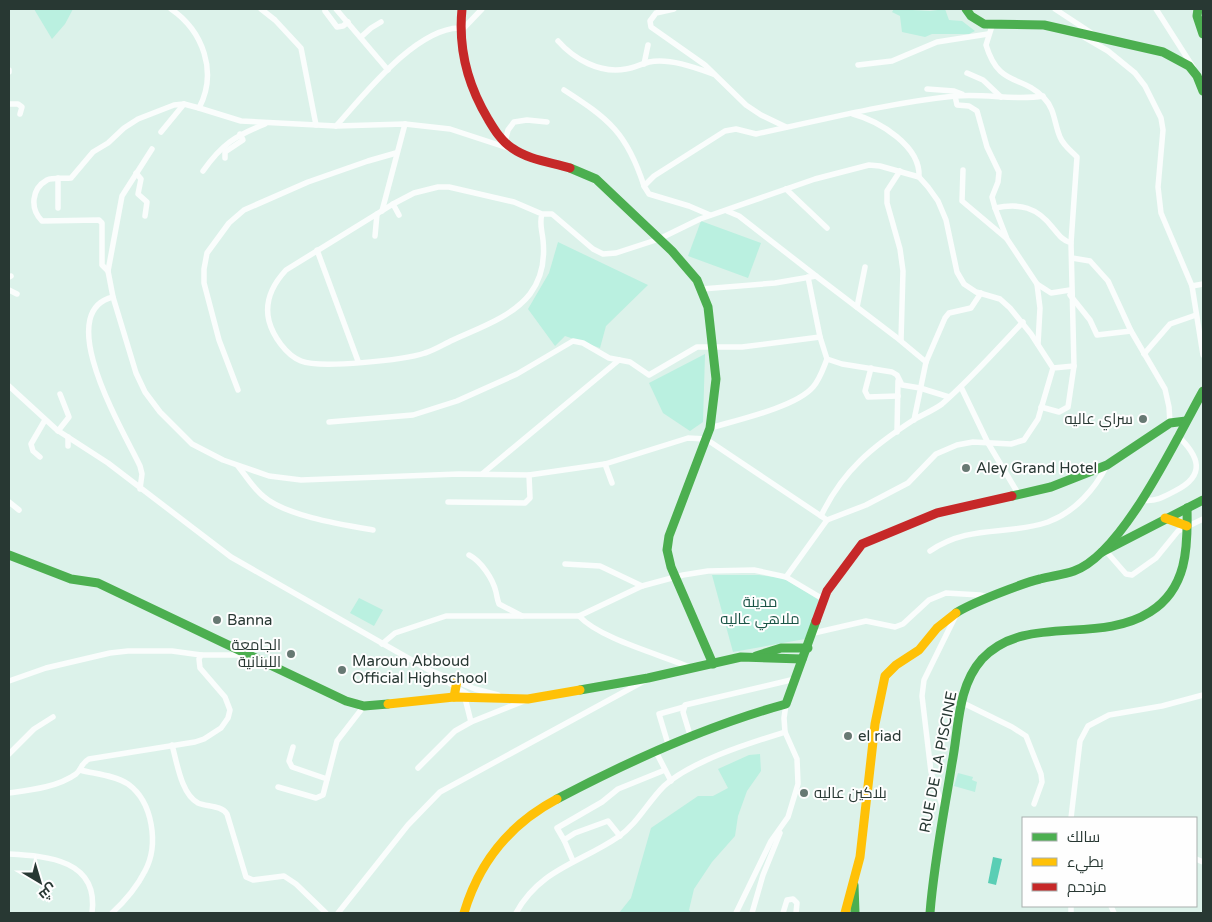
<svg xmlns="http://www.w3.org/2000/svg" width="1212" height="922" font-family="'Varela Round',Cairo,sans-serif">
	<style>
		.green { fill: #baf0e0 }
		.water { fill: #5aceb5 }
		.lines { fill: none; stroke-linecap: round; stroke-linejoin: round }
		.street { stroke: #fafdfc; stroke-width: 5.5 }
		.fast { stroke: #4caf50; stroke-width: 9 }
		.slow { stroke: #ffc107; stroke-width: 9 }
		.jam { stroke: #c62828; stroke-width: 9 }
		.poi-dot { fill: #677973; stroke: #fefefe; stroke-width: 2 }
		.labels { text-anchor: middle; stroke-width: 4; stroke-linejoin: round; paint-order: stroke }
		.poi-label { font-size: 15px; fill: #283833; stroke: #fefefe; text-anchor: start }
		.park-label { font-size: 15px; fill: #1b5547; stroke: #fefefe }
		.street-label { font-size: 15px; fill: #283833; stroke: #fefefe }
	</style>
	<rect width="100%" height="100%" fill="#dcf2ea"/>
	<g class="green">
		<path d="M34,9H73L65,24L52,39Z"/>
		<path d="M894,9L930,11L945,9L949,20L962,21L975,31L969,34H932L925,37L902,32L900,16L892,12Z"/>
		<path d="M701,221L761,243L748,278L688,256Z"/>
		<path d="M558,242L648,285L606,326L600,348L565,336L555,346L528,309L549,273Z"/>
		<path d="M705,354L703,422L690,431L663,413L649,383Z"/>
		<path d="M712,575H759L783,578L819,600L805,639L733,652Z"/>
		<path d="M359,598L383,610L374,626L350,613Z"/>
		<path d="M760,754L761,771L747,791L738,816L735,836L712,862L694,889L689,910L691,913H619L631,898L651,828L698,796H713L728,788L718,769L749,755Z"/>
		<path d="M958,773L973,777L972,780L977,782L975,792L954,786Z"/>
	</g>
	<path class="water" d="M993,857L1002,859L996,885L988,883Z"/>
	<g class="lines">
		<g class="street">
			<path d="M171,9C203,31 218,72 199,108L241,121L336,126L405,124L450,129L508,148"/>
			<path d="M261,9L275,20L301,48L316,125"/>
			<path d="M336,9L388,70"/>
			<path d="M674,9L656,13L650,21L651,27L705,65L746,105L761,115L786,127"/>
			<path d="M1055,9L1093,34"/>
			<path d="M1156,9L1193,67"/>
			<path d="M325,11L337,27L343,26L348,22"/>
			<path d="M992,26L986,45C999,88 1021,74 1044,98C1055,109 1054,123 1060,137C1063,145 1071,151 1077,157L1071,243"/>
			<path d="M461,31L482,9"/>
			<path d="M361,37L371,28L381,22"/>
			<path d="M1084,37L1108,51L1135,73L1145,86L1161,118L1163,130L1158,187L1161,213L1192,286L1203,355"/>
			<path d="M558,41C574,59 600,74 626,69C634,68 641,64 649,62C669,58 694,67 713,74"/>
			<path d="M644,64L648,45"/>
			<path d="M858,65L892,61L937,42L988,34"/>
			<path d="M9,70V72"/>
			<path d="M967,73L983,80L1001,97"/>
			<path d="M927,89L954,91L962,94"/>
			<path d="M564,90C609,119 627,133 644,186"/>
			<path d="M955,96L957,105L969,106L977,111L987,147L999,172L998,182L992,197L995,208"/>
			<path d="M9,104H18L22,107L20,114"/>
			<path d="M853,114C879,121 921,146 919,177"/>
			<path d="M336,126C364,95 415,29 459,28"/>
			<path d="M161,132L184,104"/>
			<path d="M505,142L508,130L514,122L527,120L547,122"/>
			<path d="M225,158V152L243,140L240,134"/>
			<path d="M963,170L962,201L1006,238"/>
			<path d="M203,171C222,144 235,136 265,124"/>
			<path d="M900,171L887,191V203L900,249L903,271L901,340"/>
			<path d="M136,173L141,179L138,194L147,202L145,216"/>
			<path d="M58,178V208"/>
			<path d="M786,189L827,228"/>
			<path d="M393,204L399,215"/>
			<path d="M382,211L405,124"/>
			<path d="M727,211L739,216L816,276"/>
			<path d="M542,214C539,223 542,230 543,240C545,259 542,278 530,294C512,317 479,328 453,340C444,344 435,350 425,353C404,360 320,369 301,361C286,355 273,336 269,321C264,301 273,284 286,270L393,204L414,193L438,187H449L514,202L542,214H552L593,249L603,254L616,253L659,239L700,219L815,179L869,165L880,166L919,177L928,187L938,201L946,220L957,272L964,284L976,292L1000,299L1010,308L1031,334L1053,368"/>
			<path d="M710,215L689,206L649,194L644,186L654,176L725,131L736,129L756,134C822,120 888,103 955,96C985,93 1014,101 1043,96"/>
			<path d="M375,236L377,214"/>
			<path d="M317,250L358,361"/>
			<path d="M1072,258L1090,261L1108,281L1131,331L1165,389L1169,407L1170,423"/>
			<path d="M108,271L102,265V223L99,220L42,221C30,209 31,189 47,180C54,177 63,179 71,178L93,152L108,143L124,128L138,119L174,105L184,104L199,108"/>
			<path d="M9,277L11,276"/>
			<path d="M808,277L820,337L827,359"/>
			<path d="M1037,284L1051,293L1070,290"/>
			<path d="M1192,286L1203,284"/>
			<path d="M702,289L775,283L816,276L896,337L926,362"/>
			<path d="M9,290L17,294"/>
			<path d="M1070,295L1090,320L1097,335L1131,331"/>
			<path d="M113,297L108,271L122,196L152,149"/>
			<path d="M857,307L865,267"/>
			<path d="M1144,354L1170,324L1196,315"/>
			<path d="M871,368L865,391L868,397L898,396"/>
			<path d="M9,386L57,430L108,463L231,557L429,670L475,689L498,695"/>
			<path d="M961,387L988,443L1019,495"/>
			<path d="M238,390L219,340L204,283V269L207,253L229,223L244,210L308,182L368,161L396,153"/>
			<path d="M1041,407L1059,412L1068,407L1074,366"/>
			<path d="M914,420L926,362L945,318L949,313L971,308L981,293"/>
			<path d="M329,422L413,415L457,401L517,374L573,341L583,343L609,358L630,362L649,375L697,347H742L820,337"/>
			<path d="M710,428C737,420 796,407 813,387C820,379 823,369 827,359L842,364L892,372L897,375L902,385L920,388L949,397"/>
			<path d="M58,431L69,417L60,394"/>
			<path d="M897,432L898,381"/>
			<path d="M68,446V437"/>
			<path d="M40,457L33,451L31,444L45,420"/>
			<path d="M605,464L612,483"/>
			<path d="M238,466C246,476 253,488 263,496C285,516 344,525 373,530"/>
			<path d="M482,474L619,360"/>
			<path d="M140,489L142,474L140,466C125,434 51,312 113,297L136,373L145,392L160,412L192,444L223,460L269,476L301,480L459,474L529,475L605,464L688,438L706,439L827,520"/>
			<path d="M1142,500C1155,502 1164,497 1175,491C1207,475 1199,456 1177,435"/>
			<path d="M9,502L19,510"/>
			<path d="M448,502L525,503L530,498L529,475"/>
			<path d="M821,516C843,470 873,446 915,419C924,414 934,410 942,404C971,379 996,350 1023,322"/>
			<path d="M1105,550L1126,574L1132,575L1156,558L1178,531L1203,519"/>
			<path d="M930,551C970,524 1007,536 1048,522C1075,512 1095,489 1107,465"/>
			<path d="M469,555C481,561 493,579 496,592C497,596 497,599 499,604L522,616"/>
			<path d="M565,564L600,566L642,586"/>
			<path d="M823,599L786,577L827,520L866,505L908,483L936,454L957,445L973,442L1011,444L1024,440L1038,419L1053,368L1074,366L1071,243C1062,240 1059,235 1053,228C1037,207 1020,203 995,208L1007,239L1037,284L1040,308L1038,344"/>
			<path d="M579,616C600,639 662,655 692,668"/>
			<path d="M814,633L866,621L895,627L903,624L929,600L946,593L980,595L990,598"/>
			<path d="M382,644L395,633L446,616H579L642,586L683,575L708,571L754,570L786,577"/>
			<path d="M434,674L469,695"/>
			<path d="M9,681L46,668L110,653L128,651H172L201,655"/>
			<path d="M465,698L471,722"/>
			<path d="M961,702L1012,727L1026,736L1041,774L1042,782L1034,804"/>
			<path d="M690,735L683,712L685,705L795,679"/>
			<path d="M668,744L659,714L684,707"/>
			<path d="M172,745C177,762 181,794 198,803C207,807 221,805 227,814L246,877L253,880L284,876L296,884L326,913"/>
			<path d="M293,747L289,761L292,767L327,779"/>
			<path d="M655,750L671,781"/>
			<path d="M9,754L34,729L53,717"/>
			<path d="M418,768L455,731L471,722L524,701"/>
			<path d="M80,770C95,774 114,775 128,784C153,802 159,845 145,871C137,887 125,901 112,913"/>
			<path d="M278,787L316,798L323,795L337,741L364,706"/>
			<path d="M9,793C31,790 58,787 76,774C82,769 81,763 89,759L195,742L204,739L221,728L228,718L230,710L225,697L200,668L199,659L201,655H246"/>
			<path d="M943,808L931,772L922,696L924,680L956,615"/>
			<path d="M1071,818L1080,741L1088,726L1109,715L1162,706L1203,695"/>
			<path d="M564,840L557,828L602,802L618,789L665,770"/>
			<path d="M9,854C48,856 99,860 92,913"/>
			<path d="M1196,859L1203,862"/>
			<path d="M573,861L564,840L575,833L608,821L620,836"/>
			<path d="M1111,906L1114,913"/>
			<path d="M338,913L408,825L440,792L644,681"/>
			<path d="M516,913C540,869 580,863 618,837C638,823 647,803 664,786C691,761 750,743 785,732"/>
			<path d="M736,913L771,841L788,817L798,784L797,759L785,732L784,718L786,704"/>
			<path d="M752,913L763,875L780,833"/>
			<path d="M783,913L787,900L793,899L797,903L796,913"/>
			<path d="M1071,913V906"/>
		</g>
		<g class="fast">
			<path d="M966,9L971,16L984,24L1044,25L1163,52L1189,66L1197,76L1203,91"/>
			<path d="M1198,9L1197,16L1203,34"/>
			<path d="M570,168L596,179L672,251L697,280L708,307L716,379L710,428L669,536L667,550L671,567L713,664"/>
			<path d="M1012,496L1051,487L1107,465L1170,423L1186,421"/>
			<path d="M1102,552L1203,500"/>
			<path d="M9,555L71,579L98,583L346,701L364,706L388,704"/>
			<path d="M956,613C969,604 1023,583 1040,579C1051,576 1063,575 1074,571C1123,554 1177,437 1203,391"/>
			<path d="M756,656L781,648H808"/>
			<path d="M580,690L648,678L741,657L802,659"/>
			<path d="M557,799C631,760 706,726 786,704L816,621"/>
			<path d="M854,885L855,913"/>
			<path d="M930,913C934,862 944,813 952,763C959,728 957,687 982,659C1025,613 1098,645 1150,612C1187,589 1188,548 1187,508"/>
		</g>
		<g class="slow">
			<path d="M1165,518L1187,526"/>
			<path d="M454,697L457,681"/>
			<path d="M388,704L454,697L528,699L580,690"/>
			<path d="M464,913C479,862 510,824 557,799"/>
			<path d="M845,913L860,857L875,724L885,676L896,665L919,650L937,628L956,613"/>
		</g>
		<g class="jam">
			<path d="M462,9C458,49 467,84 488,119C494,129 501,141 512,148C529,160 550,162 570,168"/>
			<path d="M816,621L827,591L862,544L937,513L1012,496"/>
		</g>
	</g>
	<g class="poi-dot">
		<circle cx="1143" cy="419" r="5"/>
		<circle cx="966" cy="468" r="5"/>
		<circle cx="217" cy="620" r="5"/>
		<circle cx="291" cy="654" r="5"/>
		<circle cx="342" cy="670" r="5"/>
		<circle cx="848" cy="736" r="5"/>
		<circle cx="804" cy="793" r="5"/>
	</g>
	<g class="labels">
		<g class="poi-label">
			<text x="1133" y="424" text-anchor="end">سراي عاليه</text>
			<text x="976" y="473">Aley Grand Hotel</text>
			<text x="227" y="625">Banna</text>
			<text x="281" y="650" text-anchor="end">الجامعة<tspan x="281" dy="17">اللبنانية</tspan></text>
			<text x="352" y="666">Maroun Abboud<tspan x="352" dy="17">Official Highschool</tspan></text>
			<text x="858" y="741">el riad</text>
			<text x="814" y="798">بلاكين عاليه</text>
		</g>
		<g class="park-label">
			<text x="760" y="607">مدينة<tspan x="760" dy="17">ملاهي عاليه</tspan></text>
		</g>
		<g class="street-label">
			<text transform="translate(938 762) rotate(-79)" y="5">RUE DE LA PISCINE</text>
		</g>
	</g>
	<rect width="1212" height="922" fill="none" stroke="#283833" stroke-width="20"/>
	<rect x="1022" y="817" width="175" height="90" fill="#fefefe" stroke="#a8afad"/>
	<rect x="1032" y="833" width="25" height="8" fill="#4caf50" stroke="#a8afad"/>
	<text x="1067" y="842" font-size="15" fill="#283833">سالك</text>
	<rect x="1032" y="858" width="25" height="8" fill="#ffc107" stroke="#a8afad"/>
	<text x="1067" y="867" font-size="15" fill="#283833">بطيء</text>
	<rect x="1032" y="883" width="25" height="8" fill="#c62828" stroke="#a8afad"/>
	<text x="1067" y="892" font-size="15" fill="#283833">مزدحم</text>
	<g transform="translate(40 882) rotate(142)" stroke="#fefefe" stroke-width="4" paint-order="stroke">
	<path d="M0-4L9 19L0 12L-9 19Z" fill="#283833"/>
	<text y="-8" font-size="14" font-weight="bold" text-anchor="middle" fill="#283833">ش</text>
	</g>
</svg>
